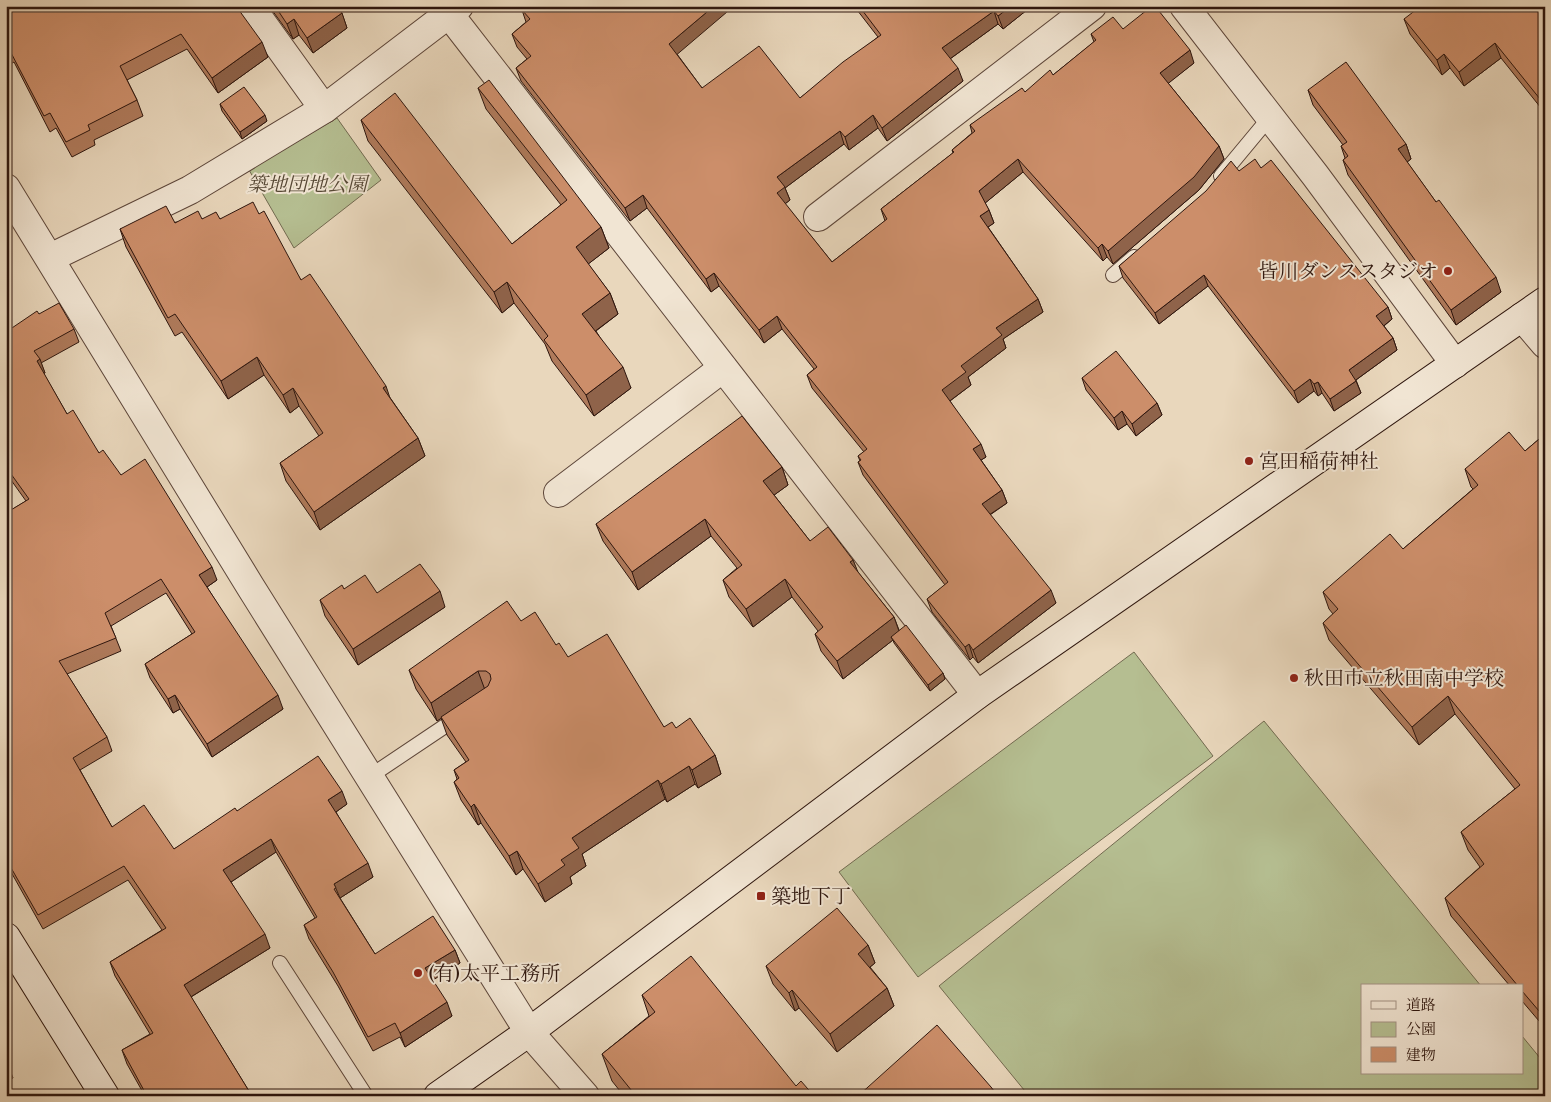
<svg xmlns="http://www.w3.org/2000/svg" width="1551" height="1102" font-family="'Libre Bodoni','Noto Serif JP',serif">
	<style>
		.green { fill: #b5be91; stroke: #726a50 }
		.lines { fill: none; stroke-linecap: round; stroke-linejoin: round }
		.lane-casing { stroke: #5d463a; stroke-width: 16 }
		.street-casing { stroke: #5d463a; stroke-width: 30 }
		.secondary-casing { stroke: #2e160e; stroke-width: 30 }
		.lane { stroke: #f1e5d3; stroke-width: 14 }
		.street { stroke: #f1e5d3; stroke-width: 28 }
		.secondary { stroke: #f1e5d3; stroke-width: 28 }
		.wall { fill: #af7a5b; stroke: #2e160e }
		.shaded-wall { fill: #8f634a; stroke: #2e160e }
		.building { fill: #cc8e6a; stroke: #2e160e }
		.poi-dot { fill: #8f2418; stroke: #f1e5d3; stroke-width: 2 }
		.labels { text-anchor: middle; stroke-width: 4; stroke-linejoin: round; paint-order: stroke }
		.park-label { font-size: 20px; font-style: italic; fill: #564835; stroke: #f1e5d3 }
		.poi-label { font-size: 20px; fill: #2e160e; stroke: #f1e5d3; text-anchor: start }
	</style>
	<rect width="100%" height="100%" fill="#e9d7bc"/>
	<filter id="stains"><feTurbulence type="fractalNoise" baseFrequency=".004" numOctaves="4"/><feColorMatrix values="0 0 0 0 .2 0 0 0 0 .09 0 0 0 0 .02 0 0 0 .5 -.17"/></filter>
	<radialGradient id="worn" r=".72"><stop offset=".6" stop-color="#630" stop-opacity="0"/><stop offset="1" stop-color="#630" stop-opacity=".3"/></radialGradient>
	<g class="green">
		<path d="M337,118L381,180L294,248L249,170Z"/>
		<path d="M1134,652L1213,756L918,977L839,872Z"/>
		<path d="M1264,721L1481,986H1362V1073H1522V1036L1545,1064V1096H1029L939,986Z"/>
	</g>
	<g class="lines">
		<defs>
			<g id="lane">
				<path d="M1221,176L1270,117"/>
				<path d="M1113,275L1134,257"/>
				<path d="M369,777L460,716"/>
				<path d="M280,963L366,1096"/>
			</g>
			<g id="street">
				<path d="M250,6L324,109"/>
				<path d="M1184,6L1315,175L1455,364"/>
				<path d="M449,14L977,695"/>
				<path d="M6,188L250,586L529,1032L585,1096"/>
				<path d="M818,217L1092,6"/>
				<path d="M50,258L190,190L324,109L459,6"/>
				<path d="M1522,317L1545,344"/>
				<path d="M558,493L723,368"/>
			</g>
			<g id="secondary">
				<path d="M6,937L105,1096"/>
				<path d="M438,1096L529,1032L977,695L1545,301"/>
			</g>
		</defs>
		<use href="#lane" class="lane-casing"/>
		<use href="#street" class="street-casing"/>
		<use href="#secondary" class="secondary-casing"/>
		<use href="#lane" class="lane"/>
		<use href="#street" class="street"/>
		<use href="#secondary" class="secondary"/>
	</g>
	<g class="wall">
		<path d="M6,6H236L268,57L218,93L187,49L127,80L137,100L143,116L94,140L95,145L72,157L56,128L50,132L14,62L6,67Z"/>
		<path d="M269,6H348L341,11L347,28L313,53L299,35L293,39Z"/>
		<path d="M854,6H1032L1003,29L998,24L950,59L963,81L887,141L878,128L849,150L844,144L785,188L790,200L785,204L832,262L885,221L881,209L953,153L952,150L972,133L970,125L1053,75L1094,42L1091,34L1123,29L1194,63L1168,83L1219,146L1224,159L1199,190L1113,264L1107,257L1103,261L1023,172L985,203L989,210L994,223L988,227L1038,299L1043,312L1003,339L1006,348L968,377L971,385L950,401L986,457L981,460L1002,490L1007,503L990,515L1056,603L978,663L973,657L970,660L932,612L927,599L945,585L863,475L858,462L860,461L858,456L864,452L812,388L807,375L814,369L782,329L764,343L719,286L711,292L647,208L630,221L521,81L516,68L527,59L517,47L512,34L526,22L522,10L677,54L702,88L800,98L878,37Z"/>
		<path d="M1545,6V113L1501,58L1464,86L1450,68L1442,75L1410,34L1404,19Z"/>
		<path d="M478,88L601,227L609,248L588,264L610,293L618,314L596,331L631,388L594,416L552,361L545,344L514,303L502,313L368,141L361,120L512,244L561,205L486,109Z"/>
		<path d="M1308,90L1406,144L1411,159L1407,162L1501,292L1456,325L1348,175L1343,160L1345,158L1341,146L1343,145L1313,105Z"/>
		<path d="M220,104L267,121L242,139L222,111Z"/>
		<path d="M1261,168L1388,307L1392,319L1384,326L1393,338L1397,350L1356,380L1361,393L1334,411L1322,393L1318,396L1314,391L1298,403L1208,286L1159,324L1123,278L1119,266L1239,171Z"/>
		<path d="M259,214L301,280L391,399L418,438L425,456L320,530L286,481L280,463L319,436L299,406L290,413L264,375L228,399L182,332L175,336L126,247L120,229L202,219H220Z"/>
		<path d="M39,314L74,329L79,342L41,363L45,373L44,374L67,414L99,453L121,475L217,580L207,587L283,709L212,757L180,709L173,713L150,678L145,664L192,634L166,593L111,626L121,651L67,674L107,737L112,751L80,770L112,827L174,849L237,811L347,804L336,812L373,877L340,898L375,954L455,950L460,963L432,980L452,1016L405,1047L400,1037L373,1051L338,986L309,939L304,925L315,918L276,852L231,882L270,948L191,997L252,1096H145L127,1064L122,1050L150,1034L115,976L110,962L162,930L128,880L43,929L6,863V513L26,501L6,473V332Z"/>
		<path d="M1082,378L1157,403L1162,415L1136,436L1127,424L1118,430L1086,390Z"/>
		<path d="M1545,434V1028L1522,1001V986H1510L1451,916L1445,898L1480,867L1468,850L1461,832L1515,789L1455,714L1419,745L1329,640L1323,623L1333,614L1329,609L1323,592L1403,549L1473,489L1471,487L1465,469L1525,451Z"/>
		<path d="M782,467L788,485L774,495L810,541L853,560L857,571L894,617L899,630L943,673L945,679L930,691L894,643L893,640L843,679L821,651L815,634L818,631L792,597L753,627L729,597L723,580L737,568L711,536L638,590L603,541L596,524Z"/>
		<path d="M344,589L377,593L445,607L358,665L325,616L320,600Z"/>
		<path d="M521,621L556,645L568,657L664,727L676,728L715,755L721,774L698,788L695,784L667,802L665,799L582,854L586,866L570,877L572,884L545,902L523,869L516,875L481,823L478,825L461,800L454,782L457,779L454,770L466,762L447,735L441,718L437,721L416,689L409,670Z"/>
		<path d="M868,945L875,963L870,967L887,988L894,1006L837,1052L799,1008L795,1011L773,984L766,966Z"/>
		<path d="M642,995L796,1086L814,1096H624L612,1081L602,1054L649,1016Z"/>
	</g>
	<g class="shaded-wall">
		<path d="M334,6H348L337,14Z"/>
		<path d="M714,6H734L674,57L669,44Z"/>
		<path d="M1011,6H1032L1003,29L998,16Z"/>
		<path d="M994,11L998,24L947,61L942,48Z"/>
		<path d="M342,13L347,28L313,53L307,38Z"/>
		<path d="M294,19L299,35L293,39L287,24Z"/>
		<path d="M262,42L268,57L218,93L212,78Z"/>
		<path d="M1495,43L1501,58L1464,86L1459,72Z"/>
		<path d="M1190,50L1194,63L1165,86L1160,73Z"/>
		<path d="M1444,54L1450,68L1442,75L1437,60Z"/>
		<path d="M958,68L963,81L887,141L882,128Z"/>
		<path d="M1544,96L1545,97V111L1540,99Z"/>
		<path d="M265,115L267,121L242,139L240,132Z"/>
		<path d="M873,115L878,128L849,150L845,137Z"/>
		<path d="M840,131L844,144L785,188L790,200L782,206L777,193V177Z"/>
		<path d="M1406,144L1411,159L1403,165L1398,149Z"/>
		<path d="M1219,146L1224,159L1199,190L1113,264L1108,251Z"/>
		<path d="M1018,159L1023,172L984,204L979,191Z"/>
		<path d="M643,195L647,208L630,221L625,208Z"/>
		<path d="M989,210L994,223L985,229L980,216Z"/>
		<path d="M601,227L609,248L583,268L576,247Z"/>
		<path d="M1102,244L1107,257L1103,261L1098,248Z"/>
		<path d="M714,273L719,286L711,292L706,279Z"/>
		<path d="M1204,275L1208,286L1159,324L1155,313Z"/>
		<path d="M1496,277L1501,292L1456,325L1451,310Z"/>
		<path d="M507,282L514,303L502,313L494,292Z"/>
		<path d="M610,293L618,314L590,335L582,314Z"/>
		<path d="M1038,299L1043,312L1003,339L1006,348L968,377L971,385L947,403L942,390L961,366L996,328Z"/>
		<path d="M1388,307L1392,319L1381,328L1376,316Z"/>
		<path d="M777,316L782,329L764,343L759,330Z"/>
		<path d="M1393,338L1397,350L1353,382L1349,370Z"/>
		<path d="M257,357L264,375L228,399L221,381Z"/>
		<path d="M40,359L45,373L42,375L37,361Z"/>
		<path d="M623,367L631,388L594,416L586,395Z"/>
		<path d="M1310,379L1314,391L1298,403L1294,391Z"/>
		<path d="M1356,381L1361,393L1334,411L1330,399Z"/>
		<path d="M1318,382L1322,393L1318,396L1314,384Z"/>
		<path d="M386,386L392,404L383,388Z"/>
		<path d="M293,388L299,406L290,413L283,395Z"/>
		<path d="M1157,403L1162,415L1136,436L1132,424Z"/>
		<path d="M1122,411L1127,424L1118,430L1114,418Z"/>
		<path d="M418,438L425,456L320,530L314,512Z"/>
		<path d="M981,444L986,457L978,462L973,449Z"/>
		<path d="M782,467L788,485L770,498L763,481Z"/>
		<path d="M1002,490L1007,503L986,517L982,504Z"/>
		<path d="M705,519L711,536L638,590L632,572Z"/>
		<path d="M853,560L860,577L850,562Z"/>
		<path d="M212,567L217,580L204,589L199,575Z"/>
		<path d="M785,579L792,597L753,627L746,609Z"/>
		<path d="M1051,590L1056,603L978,663L973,650Z"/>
		<path d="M440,591L445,607L358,665L353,649Z"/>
		<path d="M894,617L900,634L891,637L893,640L843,679L837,661Z"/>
		<path d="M969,644L973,657L970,660L965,647Z"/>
		<path d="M478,671L485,690L437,721L431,703Z"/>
		<path d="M943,673L945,679L930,691L928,685Z"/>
		<path d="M175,695L180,709L173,713L168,699Z"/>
		<path d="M278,695L283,709L212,757L207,744Z"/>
		<path d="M1448,696L1455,714L1419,745L1412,727Z"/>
		<path d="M715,755L721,774L698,788L692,770Z"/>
		<path d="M689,766L695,784L667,802L661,784Z"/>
		<path d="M658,780L665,799L582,854L586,866L570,877L572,884L545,902L538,884L561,860L572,838Z"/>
		<path d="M342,791L347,804L333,814L328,800Z"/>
		<path d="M474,804L481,823L478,825L471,807Z"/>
		<path d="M271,839L276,852L228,884L223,870Z"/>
		<path d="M517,851L523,869L516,875L509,856Z"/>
		<path d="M368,863L373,877L340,898L334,884Z"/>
		<path d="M265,934L270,948L189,998L184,985Z"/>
		<path d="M868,945L875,963L865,971L858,954Z"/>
		<path d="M455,950L460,963L430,982L425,968Z"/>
		<path d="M887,988L894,1006L837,1052L830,1034Z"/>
		<path d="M792,990L799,1008L795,1011L789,993Z"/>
		<path d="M447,1002L452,1016L405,1047L400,1033Z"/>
		<path d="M6,1062H7L13,1078L6,1082Z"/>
	</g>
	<g class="building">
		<path d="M6,6H236L262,42L212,78L181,34L120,66L137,100L88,125L90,130L66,142L50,113L44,116L8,47L6,48Z"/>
		<path d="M275,6H337L342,13L307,38L294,19L287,24Z"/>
		<path d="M526,6H714L669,44L702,88L759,46L800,98L843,62L881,35L859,6H1011L998,16L994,11L942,48L958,68L882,128L873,115L845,137L840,131L777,177L785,187L777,193L832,262L887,219L881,209L954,152L952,150L975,131L970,125L1022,88L1025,92L1050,70L1053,75L1096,40L1091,34L1113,17L1123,29L1152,6H1155L1190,50L1160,73L1219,146L1194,177L1108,251L1102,244L1098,248L1018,159L979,191L989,210L980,216L1038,299L996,328L1002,335L961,366L966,372L942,390L981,444L973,449L1002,490L982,504L1051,590L973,650L969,644L965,647L927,599L948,582L858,462L861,460L858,456L867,449L807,375L817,367L777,316L759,330L714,273L706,279L643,195L625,208L516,68L531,56L512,34L530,19L522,10Z"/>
		<path d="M1421,6H1545V97L1544,96L1540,99L1495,43L1459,72L1444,54L1437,60L1404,19Z"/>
		<path d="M1346,62L1406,144L1398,149L1436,202L1439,200L1496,277L1451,310L1343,160L1348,156L1341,146L1347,142L1308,90Z"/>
		<path d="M489,80L601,227L576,247L610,293L582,314L623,367L586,395L544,340L548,336L507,282L494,292L361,120L395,93L512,244L567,200L478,88Z"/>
		<path d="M244,87L265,115L240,132L220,104Z"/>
		<path d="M1255,159L1261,168L1271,160L1388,307L1376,316L1393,338L1349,370L1356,381L1330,399L1318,382L1314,384L1310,379L1294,391L1204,275L1155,313L1119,266L1206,191L1231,161L1239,171Z"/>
		<path d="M253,202L259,214L264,211L301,280L310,274L386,386L383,388L418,438L314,512L280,463L323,433L293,388L283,395L257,357L221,381L175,314L168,318L120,229L166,206L175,223L198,211L202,219L216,212L220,219Z"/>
		<path d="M59,303L74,329L34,351L40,359L37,361L67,414L73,410L99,453L103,450L121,475L145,459L212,567L199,575L278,695L207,744L175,695L168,699L145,664L195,632L161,579L105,613L116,638L59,661L107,737L73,758L112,827L144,805L174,849L235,808L237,811L318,756L342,791L328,800L368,863L334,884L336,888L334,889L375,954L433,916L455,950L425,968L447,1002L400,1033L395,1023L368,1037L333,972L304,925L317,917L271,839L223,870L265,934L184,985L252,1096H147L122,1050L153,1033L110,962L166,928L124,866L38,915L6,859V513L29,499L6,467V332L37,311L39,314Z"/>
		<path d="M1116,351L1157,403L1132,424L1122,411L1114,418L1082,378Z"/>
		<path d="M742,416L782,467L763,481L810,541L828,527L853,560L850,562L894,617L837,661L815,634L823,627L785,579L746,609L723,580L742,565L705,519L632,572L596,524Z"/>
		<path d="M1509,432L1525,451L1545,434V1018L1522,991V986H1518L1445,898L1484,864L1461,832L1520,785L1448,696L1412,727L1323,623L1338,609L1323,592L1390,534L1403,549L1478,485L1465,469Z"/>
		<path d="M420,564L440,591L353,649L320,600L342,585L344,589L365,575L377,593Z"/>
		<path d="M507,601L521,621L535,612L556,645L559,643L568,657L607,634L664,727L672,722L676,728L690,718L715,755L692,770L689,766L661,784L658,780L572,838L579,848L561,860L565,865L538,884L517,851L509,856L474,804L471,807L454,782L459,778L454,770L469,760L441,717L488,686L491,679L490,674L486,671H478L431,703L409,670Z"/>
		<path d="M906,625L943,673L928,685L891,637Z"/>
		<path d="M837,908L868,945L858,954L887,988L830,1034L792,990L789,993L766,966Z"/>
		<path d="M691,956L796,1086L801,1081L814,1096H636L602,1054L655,1012L642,995Z"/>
		<path d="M937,1025L991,1087L998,1096H946L945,1095L944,1096H858Z"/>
		<path d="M845,1091L849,1096H840Z"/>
	</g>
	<g class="poi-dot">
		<circle cx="1448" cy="271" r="5"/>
		<circle cx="1249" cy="461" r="5"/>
		<circle cx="1294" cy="678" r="5"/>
		<rect x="756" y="891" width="10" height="10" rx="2.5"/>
		<circle cx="418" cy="973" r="5"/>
	</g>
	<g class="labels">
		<g class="park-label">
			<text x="307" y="191">築地団地公園</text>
		</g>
		<g class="poi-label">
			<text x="1438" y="278" text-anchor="end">皆川ダンススタジオ</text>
			<text x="1259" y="468">宮田稲荷神社</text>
			<text x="1304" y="685">秋田市立秋田南中学校</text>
			<text x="771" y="903">築地下丁</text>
			<text x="428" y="980">(有)太平工務所</text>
		</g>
	</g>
	<rect width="1551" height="1102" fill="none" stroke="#e9d7bc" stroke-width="25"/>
	<rect x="8" y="8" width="1536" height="1087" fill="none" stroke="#2e160e" stroke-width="2.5"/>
	<rect x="12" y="12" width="1526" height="1077" fill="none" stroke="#2e160e"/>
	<rect x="1361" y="984" width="162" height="90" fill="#f1e5d3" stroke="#a39284"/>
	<rect x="1371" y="1001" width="25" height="8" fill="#f1e5d3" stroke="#a39284"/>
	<text x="1406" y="1010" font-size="15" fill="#2e160e">道路</text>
	<rect x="1371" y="1022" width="25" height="15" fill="#b5be91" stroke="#a39284"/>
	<text x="1406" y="1034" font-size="15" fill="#2e160e">公園</text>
	<rect x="1371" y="1047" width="25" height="15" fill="#cc8e6a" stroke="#a39284"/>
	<text x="1406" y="1060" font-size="15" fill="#2e160e">建物</text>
	<rect width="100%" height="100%" filter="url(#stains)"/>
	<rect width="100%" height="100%" fill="url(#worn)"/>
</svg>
